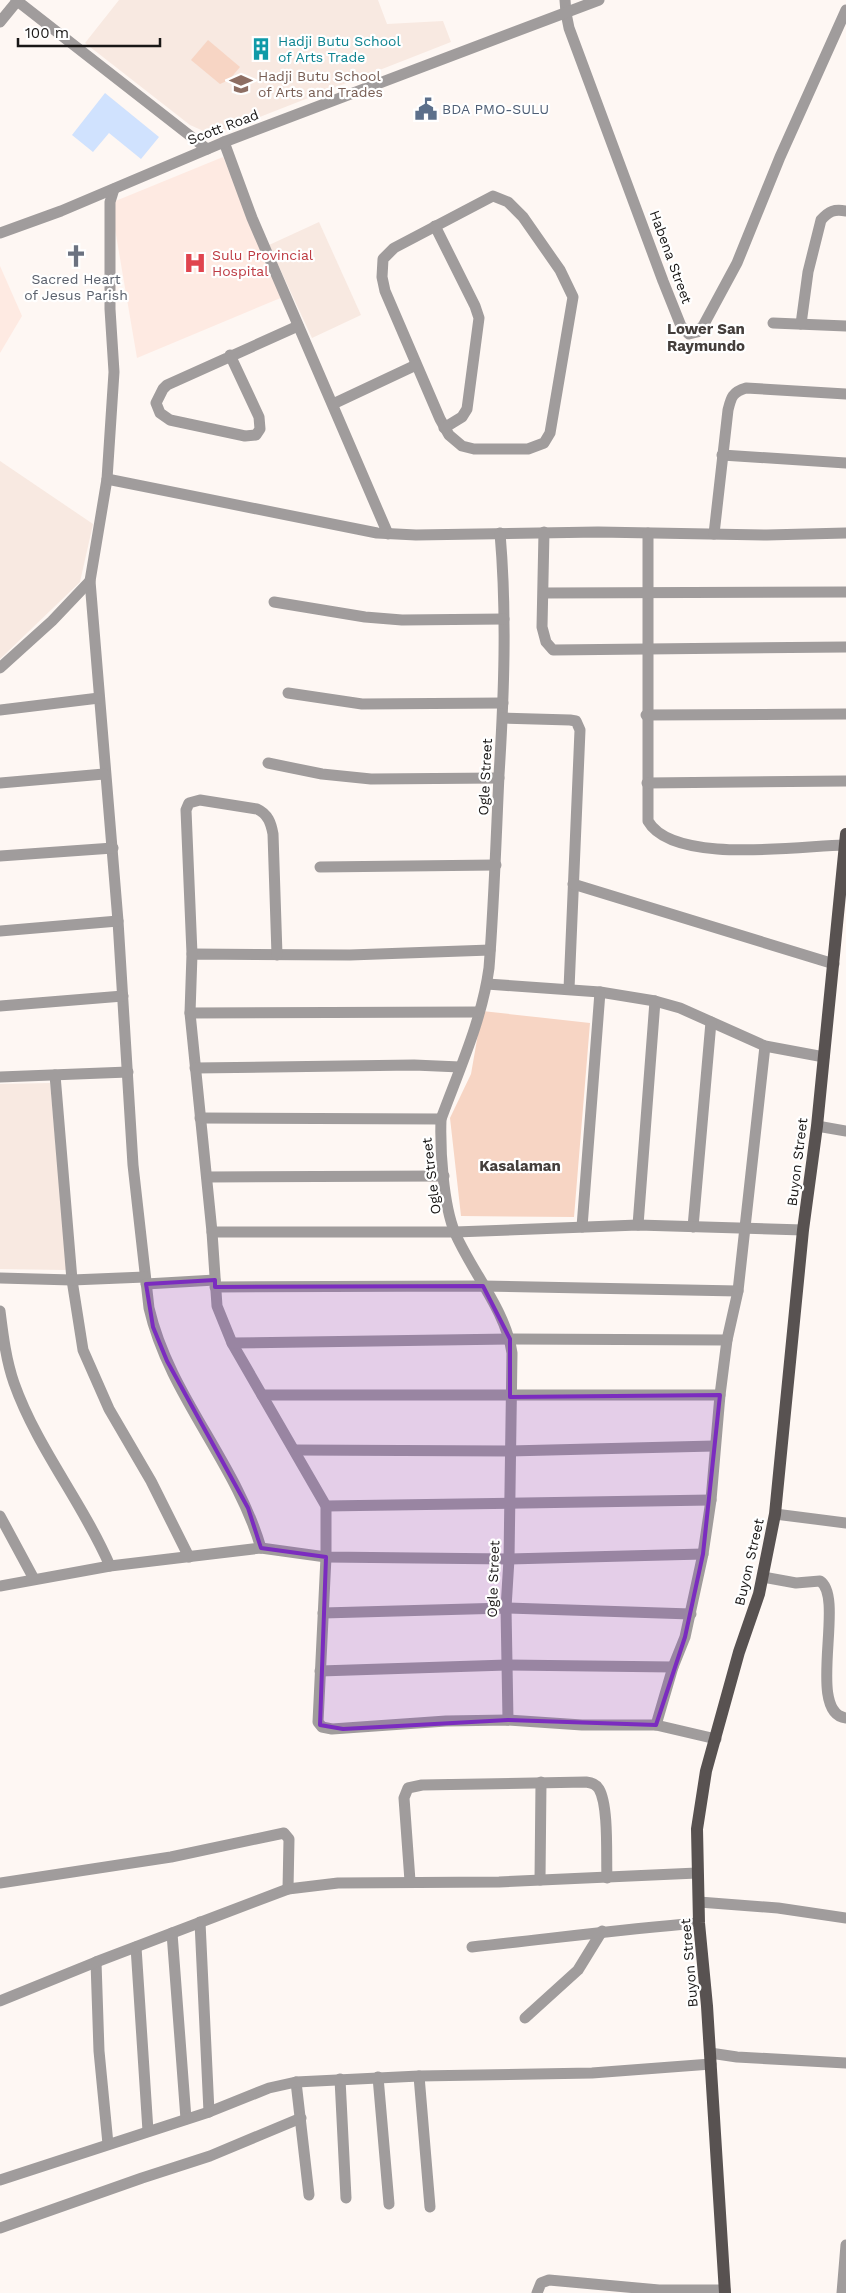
<svg xmlns="http://www.w3.org/2000/svg" width="846" height="2293" font-family="'Work Sans',sans-serif">
	<style>
		.built { fill: #f8e9e1 }
		.medical { fill: #feeae2 }
		.green { fill: #f7d5c4 }
		.water { fill: #d0e2fe }
		.lines { fill: none; stroke-linecap: round; stroke-linejoin: round }
		.minor { stroke: #a09c9c; stroke-width: 11 }
		.major { stroke: #585251; stroke-width: 12 }
		.marked { fill: #7b2cbf; fill-opacity: 0.2; stroke: #7b2cbf; stroke-width: 4; stroke-linejoin: round }
		.labels { text-anchor: middle; stroke-width: 4.5; stroke-linejoin: round; paint-order: stroke }
		.culture-label { font-size: 14px; fill: #0d838f; stroke: #fff; text-anchor: start }
		.education-label { font-size: 14px; fill: #785e54; stroke: #fff; text-anchor: start }
		.service-label { font-size: 14px; fill: #4e5e75; stroke: #fff; text-anchor: start }
		.street-label { font-size: 14px; fill: #191716; stroke: #fff }
		.health-label { font-size: 14px; fill: #be3a42; stroke: #fff; text-anchor: start }
		.worship-label { font-size: 14px; fill: #5b616d; stroke: #fff }
		.neighbourhood-label { font-size: 15px; font-weight: bold; fill: #443e3b; stroke: #fff }
	</style>
	<rect width="100%" height="100%" fill="#fef7f3"/>
	<g class="built">
		<path d="M119,0H378L387,24L443,21L451,42L229,129L208,133L190,125L85,43Z"/>
		<path d="M319,222L361,315L312,338L269,245Z"/>
		<path d="M0,461L93,524L80,582L0,659Z"/>
		<path d="M50,1083L67,1270L0,1269V1084Z"/>
	</g>
	<g class="medical">
		<path d="M223,157L283,297L137,358L115,229L113,202Z"/>
		<path d="M0,266L22,316L0,353Z"/>
	</g>
	<g class="green">
		<path d="M208,40L240,67L229,80L220,84L191,60Z"/>
		<path d="M482,1011L590,1023L574,1217L461,1216L450,1118L471,1074Z"/>
	</g>
	<path class="water" d="M105,93L159,137L141,159L109,133L93,152L72,135Z"/>
	<g class="lines">
		<g class="minor">
			<path d="M16,0L207,149"/>
			<path d="M565,0L566,13L569,28L663,281L681,326L689,334L697,332L703,326L737,263L780,157L846,10"/>
			<path d="M0,22L18,0"/>
			<path d="M224,142L252,218L388,534"/>
			<path d="M114,189L110,202V309L114,372L107,479L90,581L118,921L133,1165L149,1308C169,1395 236,1462 261,1548"/>
			<path d="M493,196L508,202L523,217L560,270L573,297L550,433L544,443L528,449H474L462,446L449,435L440,419L385,291L382,277L383,259L394,248Z"/>
			<path d="M435,226L475,306L479,318L467,409L462,417L444,428"/>
			<path d="M0,233L61,211L224,142L599,0"/>
			<path d="M773,323L846,326"/>
			<path d="M801,324L808,272L821,220C829,211 834,209 846,211"/>
			<path d="M230,355L259,417L260,429L256,435L245,436L170,420L160,413L156,403L163,389L167,385L298,326"/>
			<path d="M333,404L416,365"/>
			<path d="M722,455L846,463"/>
			<path d="M107,479L377,533L416,535L598,532L767,535L846,533"/>
			<path d="M544,532L542,627L546,642L553,650L846,647"/>
			<path d="M500,533C507,614 504,695 499,775C496,840 494,904 489,968C482,1020 459,1070 441,1119C440,1150 443,1204 455,1233C472,1272 506,1311 512,1353L509,1559L506,1608L508,1720"/>
			<path d="M648,533V821C673,865 799,846 844,845"/>
			<path d="M714,534L728,410C731,398 732,392 746,388L846,394"/>
			<path d="M544,593L846,592"/>
			<path d="M274,602L365,617L402,620L504,619"/>
			<path d="M0,668L52,621L90,581"/>
			<path d="M288,693L362,704L503,703"/>
			<path d="M0,710L99,698"/>
			<path d="M646,715L846,714"/>
			<path d="M503,718L570,720L576,721L580,730L569,989"/>
			<path d="M268,763L322,774L371,779L499,778"/>
			<path d="M0,783L104,774"/>
			<path d="M647,783L846,781"/>
			<path d="M0,856L113,848"/>
			<path d="M320,867L496,865"/>
			<path d="M573,884L834,964"/>
			<path d="M0,931L118,921"/>
			<path d="M490,950L350,955L192,954L190,1013L212,1232L217,1306L232,1343L326,1506V1557L318,1722L322,1727L332,1729L446,1721L508,1720L582,1725H656L716,1739"/>
			<path d="M192,954L186,810L189,803L200,800L257,809C268,814 271,823 273,834L277,955"/>
			<path d="M487,984L600,992L655,1001L680,1008L765,1046L824,1057"/>
			<path d="M0,1006L123,996"/>
			<path d="M190,1013L479,1012"/>
			<path d="M195,1068L414,1065L460,1067"/>
			<path d="M55,1075L72,1280L83,1350L109,1409L151,1481L189,1557"/>
			<path d="M0,1077L128,1072"/>
			<path d="M200,1118L441,1119"/>
			<path d="M817,1126L846,1131"/>
			<path d="M207,1177L444,1176"/>
			<path d="M638,1225L655,1001"/>
			<path d="M582,1227L600,992"/>
			<path d="M693,1227L711,1022"/>
			<path d="M212,1232H455L638,1225L803,1230"/>
			<path d="M0,1278L72,1280L145,1277"/>
			<path d="M146,1284L215,1280"/>
			<path d="M215,1287L483,1286L738,1291"/>
			<path d="M0,1311C3,1335 6,1360 14,1383C37,1448 83,1503 110,1566"/>
			<path d="M232,1343L510,1339L727,1340"/>
			<path d="M262,1395H720"/>
			<path d="M295,1450L509,1451L714,1446"/>
			<path d="M326,1506L711,1500"/>
			<path d="M775,1514L846,1523"/>
			<path d="M0,1516L34,1579"/>
			<path d="M763,1577L796,1583L820,1581C846,1597 805,1713 846,1718"/>
			<path d="M0,1586L110,1566L261,1548L326,1557L509,1559L703,1554"/>
			<path d="M323,1613L506,1608L691,1614"/>
			<path d="M320,1671L507,1665L673,1667"/>
			<path d="M656,1725L673,1667L685,1637L703,1554L711,1500L720,1395L727,1340L738,1291L765,1046"/>
			<path d="M540,1880L541,1782"/>
			<path d="M410,1881L404,1798L408,1788L422,1785L586,1782C592,1783 596,1784 599,1789C609,1806 606,1858 607,1878"/>
			<path d="M0,1883L171,1857L284,1833L289,1839L288,1889"/>
			<path d="M699,1902L778,1908L846,1918"/>
			<path d="M200,1922L209,2112"/>
			<path d="M172,1933L186,2119"/>
			<path d="M136,1947L148,2131"/>
			<path d="M472,1947C548,1939 623,1929 699,1923"/>
			<path d="M96,1962L99,2051L108,2144"/>
			<path d="M0,2001L96,1962L288,1889L338,1883L499,1882L697,1873"/>
			<path d="M525,2018L578,1970L602,1931"/>
			<path d="M710,2053L737,2057L846,2063"/>
			<path d="M419,2076L430,2207"/>
			<path d="M378,2077L389,2204"/>
			<path d="M340,2079L346,2198"/>
			<path d="M296,2082L309,2195"/>
			<path d="M0,2180L209,2112L269,2088L296,2082L419,2076L592,2073L711,2064"/>
			<path d="M0,2228L142,2178L210,2156L301,2118"/>
			<path d="M537,2293L541,2283L549,2280L659,2290H725"/>
			<path d="M842,2293L846,2245"/>
		</g>
		<path class="major" d="M725,2293L707,2006L699,1923L697,1829L706,1771L739,1652L759,1594L775,1514L803,1230L817,1126L846,834"/>
	</g>
	<path class="marked" d="M215,1280V1287L483,1286L510,1339V1397L720,1395L703,1554L685,1637L656,1725L508,1720L343,1729L320,1725L326,1557L261,1548L248,1508L167,1361L153,1327L146,1284Z"/>
	<defs>
		<symbol id="building-bare" viewBox="-9 -9 18 18"><path d="M-4-6H4V6H1V3H-1V6H-4ZM-2.5-4.3h1.7v1.8h-1.7ZM.8-4.3h1.7v1.8H.8ZM-2.5-1h1.7V.8h-1.7ZM.8-1h1.7V.8H.8Z" fill="#0f9aa8" stroke="#fff" stroke-width="2.5" paint-order="stroke"/></symbol>
		<symbol id="university-bare" viewBox="-9 -9 18 18"><path d="M0-5L7-2L0 1L-7-2ZM-4 1L0 2.5L4 1V4Q0 6-4 4Z" fill="#8d6e63" stroke="#fff" stroke-width="2.5" paint-order="stroke"/></symbol>
		<symbol id="civic-bare" viewBox="-9 -9 18 18"><path d="M-.6-6.5H3V-4.5H.6V-3L4-1V1h2V6H-6V1h2V-1L-.6-3ZM-1.2 2.5V6h2.4V2.5Z" fill="#5c6f8a" stroke="#fff" stroke-width="2.5" paint-order="stroke"/></symbol>
		<symbol id="church-bare" viewBox="-9 -9 18 18"><path d="M-1.2-6h2.4v3.5h3.3v2.4h-3.3V6h-2.4V-.1h-3.3v-2.4h3.3Z" fill="#6b7280" stroke="#fff" stroke-width="2.5" paint-order="stroke"/></symbol>
		<symbol id="hospital-bare" viewBox="-9 -9 18 18"><path d="M-5-5h3v3.5h4V-5h3V5h-3V1.5h-4V5h-3Z" fill="#e0444e" stroke="#fff" stroke-width="2.5" paint-order="stroke"/></symbol>
	</defs>
	<g fill-rule="evenodd">
		<use href="#building-bare" x="245" y="33" width="32" height="32"/>
		<use href="#university-bare" x="225" y="68" width="32" height="32"/>
		<use href="#civic-bare" x="410" y="93" width="32" height="32"/>
		<use href="#church-bare" x="60" y="240" width="32" height="32"/>
		<use href="#hospital-bare" x="179" y="247" width="32" height="32"/>
	</g>
	<g class="labels">
		<g class="culture-label">
			<text x="278" y="46">Hadji Butu School<tspan x="278" dy="16">of Arts Trade</tspan></text>
		</g>
		<g class="education-label">
			<text x="258" y="81">Hadji Butu School<tspan x="258" dy="16">of Arts and Trades</tspan></text>
		</g>
		<g class="service-label">
			<text x="442" y="114">BDA PMO-SULU</text>
		</g>
		<g class="street-label">
			<text transform="translate(223 127) rotate(-21)" y="5">Scott Road</text>
			<text transform="translate(671 257) rotate(70)" y="5">Habena Street</text>
			<text transform="translate(485 777) rotate(-87)" y="5">Ogle Street</text>
			<text transform="translate(797 1162) rotate(-83)" y="5">Buyon Street</text>
			<text transform="translate(431 1176) rotate(-97)" y="5">Ogle Street</text>
			<text transform="translate(749 1562) rotate(-77)" y="5">Buyon Street</text>
			<text transform="translate(493 1579) rotate(-88)" y="5">Ogle Street</text>
			<text transform="translate(689 1963) rotate(-95)" y="5">Buyon Street</text>
		</g>
		<g class="health-label">
			<text x="212" y="260">Sulu Provincial<tspan x="212" dy="16">Hospital</tspan></text>
		</g>
		<g class="worship-label">
			<text x="76" y="284">Sacred Heart<tspan x="76" dy="16">of Jesus Parish</tspan></text>
		</g>
		<g class="neighbourhood-label">
			<text x="706" y="334">Lower San<tspan x="706" dy="17">Raymundo</tspan></text>
			<text x="520" y="1171">Kasalaman</text>
		</g>
	</g>
	<path d="M18 38v8h142v-8" fill="none" stroke="#191716" stroke-width="2.5"/>
	<text x="25" y="38" font-size="15" fill="#191716" stroke="#ffffff" stroke-width="4" paint-order="stroke">100 m</text>
</svg>
